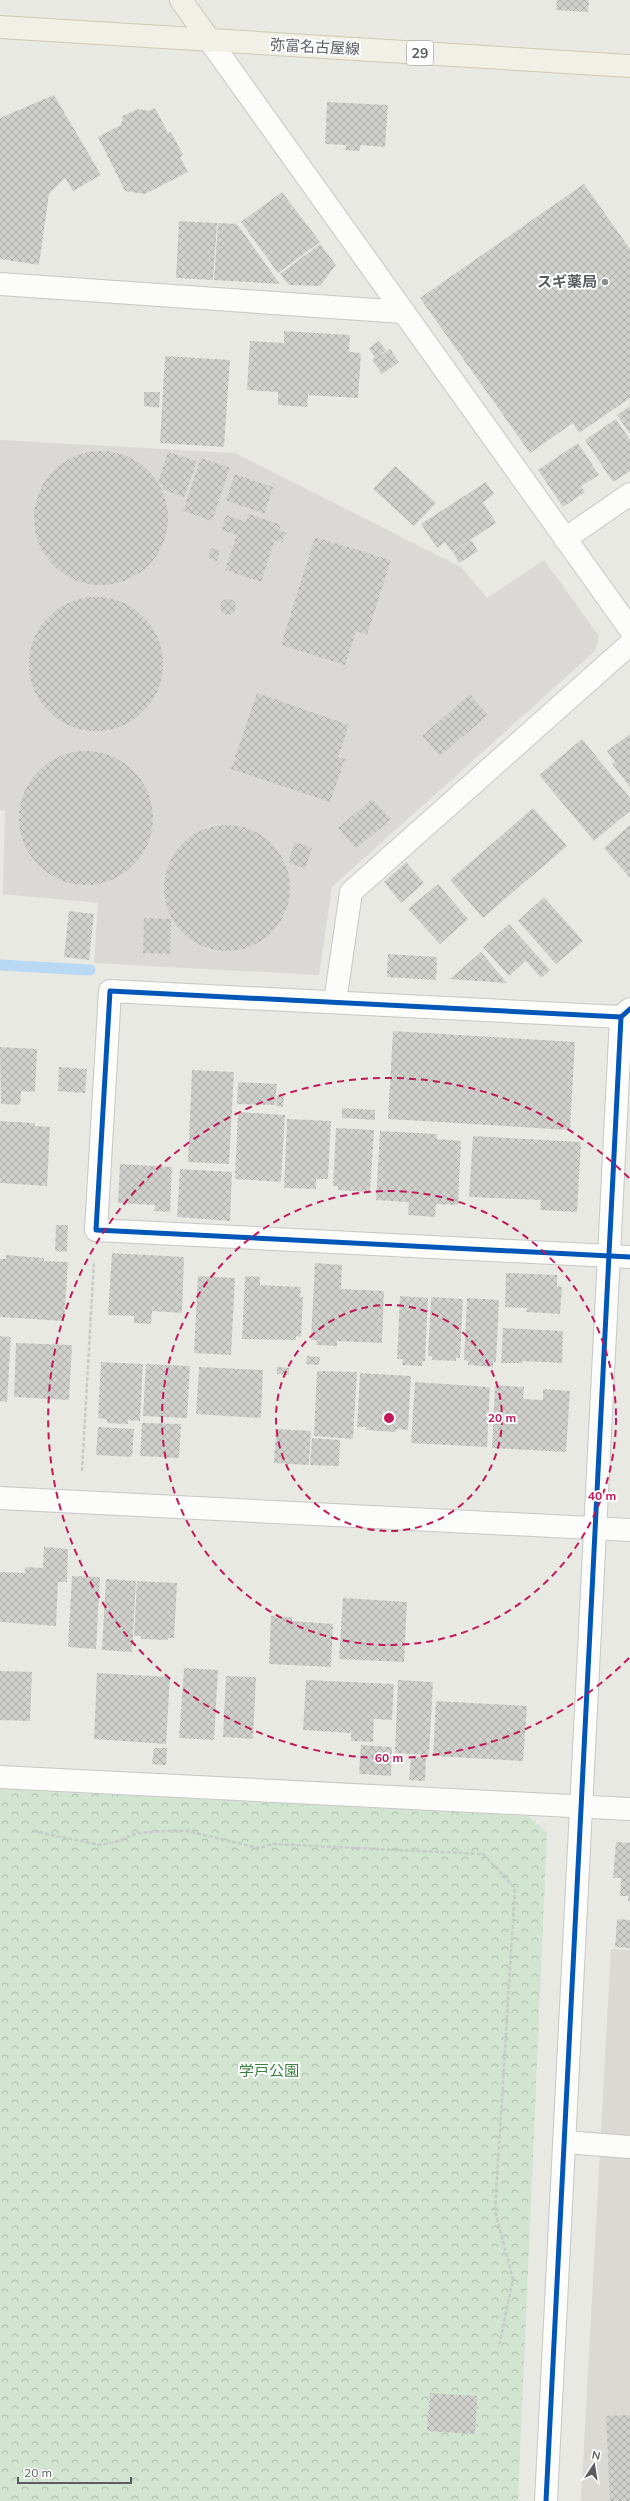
<svg xmlns="http://www.w3.org/2000/svg" width="630" height="2501" font-family="Mulish,'Noto Sans JP',sans-serif">
	<style>
		.industrial { fill: #dad9d5 }
		.education { fill: #dbd9d3 }
		.park { fill: url(#park-crowns) }
		.lines { fill: none; stroke-linecap: round; stroke-linejoin: round }
		.stream { stroke: #b8d8f3; stroke-width: 11 }
		.building { fill: url(#building-cross-hatch) }
		.minor-casing { stroke: #c6c7c6; stroke-width: 24 }
		.major-casing { stroke: #d0c9b2; stroke-width: 24 }
		.path { stroke: #c7cbc9; stroke-width: 2.5; stroke-dasharray: 4 2; stroke-linecap: butt }
		.minor { stroke: #fcfcfb; stroke-width: 22 }
		.major { stroke: #f1f0e7; stroke-width: 22 }
		.cycleway-casing { stroke: #fff; stroke-width: 8 }
		.cycleway { stroke: #0057b8; stroke-width: 5 }
		.ring { fill: none; stroke: #c2185b; stroke-width: 2; stroke-dasharray: 7 5 }
		.poi-dot { fill: #8b8e8f; stroke: #fff; stroke-width: 1.5 }
		.labels { text-anchor: middle; stroke-width: 4; stroke-linejoin: round; paint-order: stroke }
		.shield { fill: #fff; stroke: #8b8e90; stroke-width: 1 }
		.shield-label { font-size: 14px; font-weight: bold; fill: #595d61 }
		.street-label { font-size: 15px; fill: #595d61; stroke: #fff }
		.poi-label { font-size: 15px; font-weight: bold; fill: #595d61; stroke: #fff; text-anchor: end }
		.park-label { font-size: 15px; fill: #39813f; stroke: #fff }
		.centre { fill: #c2185b; stroke: #fff; stroke-width: 2 }
		.ring-label { font-size: 12px; text-anchor: middle; font-weight: bold; fill: #c2185b; stroke: #fff; stroke-width: 4; stroke-linejoin: round; paint-order: stroke }
	</style>
	<defs>
		<pattern id="park-crowns" width="20" height="18" patternUnits="userSpaceOnUse"><rect width="20" height="18" fill="#d1e5d0"/><path d="M2 6a3 3 0 1 1 6 0M12 15a3 3 0 1 1 6 0" fill="none" stroke="#adbdac"/></pattern>
		<pattern id="building-cross-hatch" width="8" height="8" patternUnits="userSpaceOnUse"><rect width="8" height="8" fill="#d0d0cd"/><path d="M0 0l8 8M0 8l8-8" fill="none" stroke="#acacaa"/></pattern>
	</defs>
	<rect width="100%" height="100%" fill="#e9e9e4"/>
	<path class="industrial" d="M0,440L235,453L461,567L487,598L544,560L599,636L596,650L332,887L319,975L94,963L98,903L3,894L5,811L0,810Z"/>
	<path class="education" d="M611,1949L630,1950V2501H581Z"/>
	<path class="park" d="M0,1789L528,1816L547,1832L518,2501H0Z"/>
	<g class="lines">
		<path class="stream" d="M0,965L90,970"/>
	</g>
	<g class="building">
		<path d="M557,0H589L588,12L556,10Z"/>
		<path d="M54,95L101,175L73,191L65,178L49,194L39,265L0,259V118Z"/>
		<path d="M327,102L388,105L385,147L360,145V151L345,150L346,145L325,144Z"/>
		<path d="M155,108L168,133L171,132L183,155L180,157L188,172L145,194L125,191L98,137L121,125L123,116L138,109L149,111Z"/>
		<path d="M584,184L630,249V398L579,433L573,423L530,453L420,298Z"/>
		<path d="M282,192L320,242L278,273L241,222Z"/>
		<path d="M179,221L217,223L213,280L176,278Z"/>
		<path d="M218,223L237,224L280,284L214,280Z"/>
		<path d="M320,244L336,265L320,286L289,285L280,274Z"/>
		<path d="M284,331L350,335L349,352L361,353L358,398L308,395L307,407L278,405V392L247,390L250,341L284,343Z"/>
		<path d="M379,341L386,350L377,357L390,349L399,362L382,374L372,360L375,358L369,348Z"/>
		<path d="M165,356L230,360L224,447L160,443Z"/>
		<path d="M144,392H160L159,408L144,406Z"/>
		<path d="M630,406V434L617,415Z"/>
		<path d="M616,419L630,440V471L613,482L585,440Z"/>
		<path d="M578,443L599,475L581,486L585,492L563,507L538,470Z"/>
		<circle cx="101" cy="518" r="67"/>
		<path d="M168,452L197,461L184,497L162,489L163,484L158,483Z"/>
		<path d="M201,458L230,468L212,521L183,511Z"/>
		<path d="M395,466L436,503L414,526L373,489Z"/>
		<path d="M235,474L273,487L264,514L226,500Z"/>
		<path d="M486,482L494,494L483,502L496,523L452,552L445,542L437,548L421,524Z"/>
		<path d="M249,514L281,525L279,530L286,533L282,543L275,540L261,582L225,570L237,535L222,530L226,515L246,522Z"/>
		<path d="M315,537L391,560L367,635L356,631L345,665L281,645Z"/>
		<path d="M471,540L478,551L459,563L453,552Z"/>
		<path d="M211,548L220,551L217,561L208,558Z"/>
		<circle cx="96" cy="664" r="67"/>
		<circle cx="228" cy="607" r="8"/>
		<path d="M257,693L349,725L338,757L345,759L330,802L231,769Z"/>
		<path d="M470,694L488,715L440,756L422,736Z"/>
		<path d="M630,734V787L612,764L615,762L607,751Z"/>
		<path d="M582,739L630,798V811L594,841L539,775Z"/>
		<circle cx="86" cy="818" r="67"/>
		<path d="M372,799L391,819L356,849L338,828Z"/>
		<path d="M533,808L567,846L483,918L450,880Z"/>
		<circle cx="227" cy="888" r="63"/>
		<path d="M630,825V878L604,848Z"/>
		<path d="M295,842L312,848L305,869L288,862Z"/>
		<path d="M406,862L424,883L401,903L384,882Z"/>
		<path d="M438,884L468,919L440,944L408,909Z"/>
		<path d="M544,897L583,941L556,964L518,921Z"/>
		<path d="M69,911L94,914L89,960L64,957Z"/>
		<path d="M144,918L171,919L170,954L143,953Z"/>
		<path d="M509,924L550,970L541,978L526,961L509,976L483,947Z"/>
		<path d="M481,952L507,983L450,979Z"/>
		<path d="M388,954L437,957L436,980L387,977Z"/>
		<path d="M393,1031L575,1042L570,1130L388,1119Z"/>
		<path d="M0,1047L37,1049L35,1092L21,1091L20,1105L1,1104Z"/>
		<path d="M59,1067L87,1069L85,1093L58,1091Z"/>
		<path d="M192,1070L234,1072L229,1164L188,1162Z"/>
		<path d="M238,1082L277,1084L275,1105L237,1104Z"/>
		<path d="M277,1096H284L283,1107L276,1106Z"/>
		<path d="M342,1108L375,1110V1120L342,1118Z"/>
		<path d="M238,1112L285,1115L281,1182L235,1179Z"/>
		<path d="M287,1119L331,1121L328,1179H316V1189L284,1188Z"/>
		<path d="M0,1121L35,1123V1126L50,1127L47,1186L0,1183Z"/>
		<path d="M336,1128L374,1130L370,1192L338,1190V1186H333Z"/>
		<path d="M380,1131L437,1134V1139L461,1141L458,1205L436,1204L435,1217L408,1215L409,1202L376,1200Z"/>
		<path d="M473,1136L581,1142L577,1212L540,1210L541,1200L469,1197Z"/>
		<path d="M120,1164L172,1167L170,1212L154,1211L155,1205L118,1203Z"/>
		<path d="M180,1169L232,1172L230,1221L177,1217Z"/>
		<path d="M56,1225H68L67,1252L55,1251Z"/>
		<path d="M112,1253L184,1257L182,1313L152,1311L151,1324L134,1323V1316L108,1315Z"/>
		<path d="M6,1255L44,1258V1261L68,1262L64,1321L0,1317V1259H6Z"/>
		<path d="M315,1263L342,1265L341,1289L384,1291L382,1343L337,1341V1346L316,1345L317,1340H311Z"/>
		<path d="M506,1273L557,1275V1286L562,1287L560,1314L526,1312L527,1308L505,1307Z"/>
		<path d="M198,1276L235,1278L231,1355L194,1353Z"/>
		<path d="M245,1276L260,1277V1285L301,1287L300,1297H303L301,1337L296,1336V1340L242,1339Z"/>
		<path d="M400,1296L428,1298L425,1361H422V1366L402,1365L403,1359H397Z"/>
		<path d="M431,1297L463,1299L460,1358H456V1361L432,1360V1356H428Z"/>
		<path d="M467,1298L499,1300L496,1362H493V1367L468,1365V1361L464,1360Z"/>
		<path d="M503,1328L563,1331L562,1363L522,1361V1363H501Z"/>
		<path d="M0,1336L11,1337L7,1402L0,1401Z"/>
		<path d="M16,1343L72,1345L69,1400L14,1397Z"/>
		<path d="M307,1356L320,1357L319,1365L306,1364Z"/>
		<path d="M101,1362L143,1364L140,1421L128,1420V1424L107,1423V1419L98,1418Z"/>
		<path d="M146,1364L190,1366L187,1418L143,1416Z"/>
		<path d="M199,1367L263,1370L261,1418L196,1414Z"/>
		<path d="M277,1367L289,1368V1375L277,1374Z"/>
		<path d="M317,1371L357,1372L353,1439L314,1436Z"/>
		<path d="M360,1373L411,1376L408,1430L396,1429V1432L366,1430V1427H357Z"/>
		<path d="M415,1382L490,1387L487,1447L411,1443Z"/>
		<path d="M495,1385L524,1387L523,1399L543,1400V1389L570,1391L566,1452L492,1448Z"/>
		<path d="M142,1423L181,1424L179,1458L140,1456Z"/>
		<path d="M98,1427L134,1429L132,1457L96,1455Z"/>
		<path d="M276,1429L311,1431L309,1465L274,1463Z"/>
		<path d="M312,1438L340,1440L339,1466L310,1465Z"/>
		<path d="M44,1547L68,1549L67,1582H58L56,1626L0,1622V1572L25,1573V1567L43,1568Z"/>
		<path d="M72,1576L100,1577L96,1649L68,1647Z"/>
		<path d="M106,1579L136,1581L132,1652L102,1650Z"/>
		<path d="M137,1581L177,1583L174,1638H167L168,1640L141,1639V1636H134Z"/>
		<path d="M343,1598L407,1602L404,1662L339,1659Z"/>
		<path d="M271,1616L292,1617V1621L333,1624L331,1667L269,1664Z"/>
		<path d="M184,1668L218,1670L214,1740L179,1738Z"/>
		<path d="M0,1671L32,1672L30,1721L0,1720Z"/>
		<path d="M97,1673L170,1677L166,1744L94,1739Z"/>
		<path d="M226,1676L256,1677L253,1739L223,1737Z"/>
		<path d="M306,1680L394,1684L392,1720L374,1719L373,1742L351,1741V1733L303,1730Z"/>
		<path d="M398,1680L433,1682L429,1755L395,1753Z"/>
		<path d="M436,1701L527,1706L523,1761L433,1756Z"/>
		<path d="M361,1745L392,1747L391,1776L359,1774Z"/>
		<path d="M154,1748H167L166,1765L152,1764Z"/>
		<path d="M411,1757L426,1758L425,1781L409,1780Z"/>
		<path d="M616,1842L630,1843V1901H628V1896H620L621,1878H613Z"/>
		<path d="M617,1919L630,1920V1948L615,1947Z"/>
		<path d="M430,2393L477,2396L475,2434L427,2431Z"/>
		<path d="M630,2415V2501H610L606,2416Z"/>
	</g>
	<g class="lines">
		<defs>
			<g id="minor">
				<path d="M210,41L630,629"/>
				<path d="M0,284L403,312"/>
				<path d="M565,539L630,494"/>
				<path d="M335,1002L351,892L630,644"/>
				<path d="M630,1009L621,1017L110,991L96,1230L630,1257"/>
				<path d="M0,1498L630,1530"/>
				<path d="M0,1777L630,1809"/>
				<path d="M564,2142L630,2147"/>
				<path d="M546,2501L621,1017"/>
			</g>
			<g id="major">
				<path d="M181,0L210,41"/>
				<path d="M0,27L630,66"/>
			</g>
		</defs>
		<use href="#minor" class="minor-casing"/>
		<use href="#major" class="major-casing"/>
		<g class="path">
			<path d="M82,1471L94,1261"/>
			<path d="M33,1831L100,1845L115,1842L137,1833L164,1831H187L259,1848L273,1844L483,1854L515,1888L495,2211L513,2279L499,2346"/>
		</g>
		<use href="#minor" class="minor"/>
		<use href="#major" class="major"/>
		<defs>
			<g id="cycleway">
				<path d="M630,1009L621,1017L110,991L96,1230L630,1257"/>
				<path d="M546,2501L621,1017"/>
			</g>
		</defs>
		<use href="#cycleway" class="cycleway-casing"/>
		<use href="#cycleway" class="cycleway"/>
	</g>
	<g class="ring">
		<circle cx="389" cy="1418" r="113"/>
		<circle cx="389" cy="1418" r="227"/>
		<path d="M629 1658A340 340 0 1 1 629 1178"/>
	</g>
	<circle class="poi-dot" cx="605" cy="282" r="4"/>
	<g class="labels">
		<rect class="shield" x="407" y="41" width="26" height="24" rx="3"/>
		<g class="shield-label">
			<text x="420" y="58">29</text>
		</g>
		<g class="street-label">
			<text transform="translate(315 47) rotate(3)" y="5">弥富名古屋線</text>
		</g>
		<g class="poi-label">
			<text x="597" y="287">スギ薬局</text>
		</g>
		<g class="park-label">
			<text x="269" y="2076">学戸公園</text>
		</g>
	</g>
	<circle cx="389" cy="1418" r="6" class="centre"/>
	<g class="ring-label">
		<text x="502" y="1422">20 m</text>
		<text x="602" y="1500">40 m</text>
		<text x="389" y="1762">60 m</text>
	</g>
	<g transform="translate(594 2465) rotate(12)" stroke="#ffffff" stroke-width="3" paint-order="stroke">
	<path d="M0-3L7 15L0 10L-7 15Z" fill="#595d61"/>
	<text y="-6" font-size="11" font-weight="bold" text-anchor="middle" fill="#595d61">N</text>
	</g>
	<path d="M18 2477v6h113v-6" fill="none" stroke="#595d61" stroke-width="2"/>
	<text x="24" y="2477" font-size="12" fill="#595d61" stroke="#ffffff" stroke-width="3" paint-order="stroke">20 m</text>
</svg>
